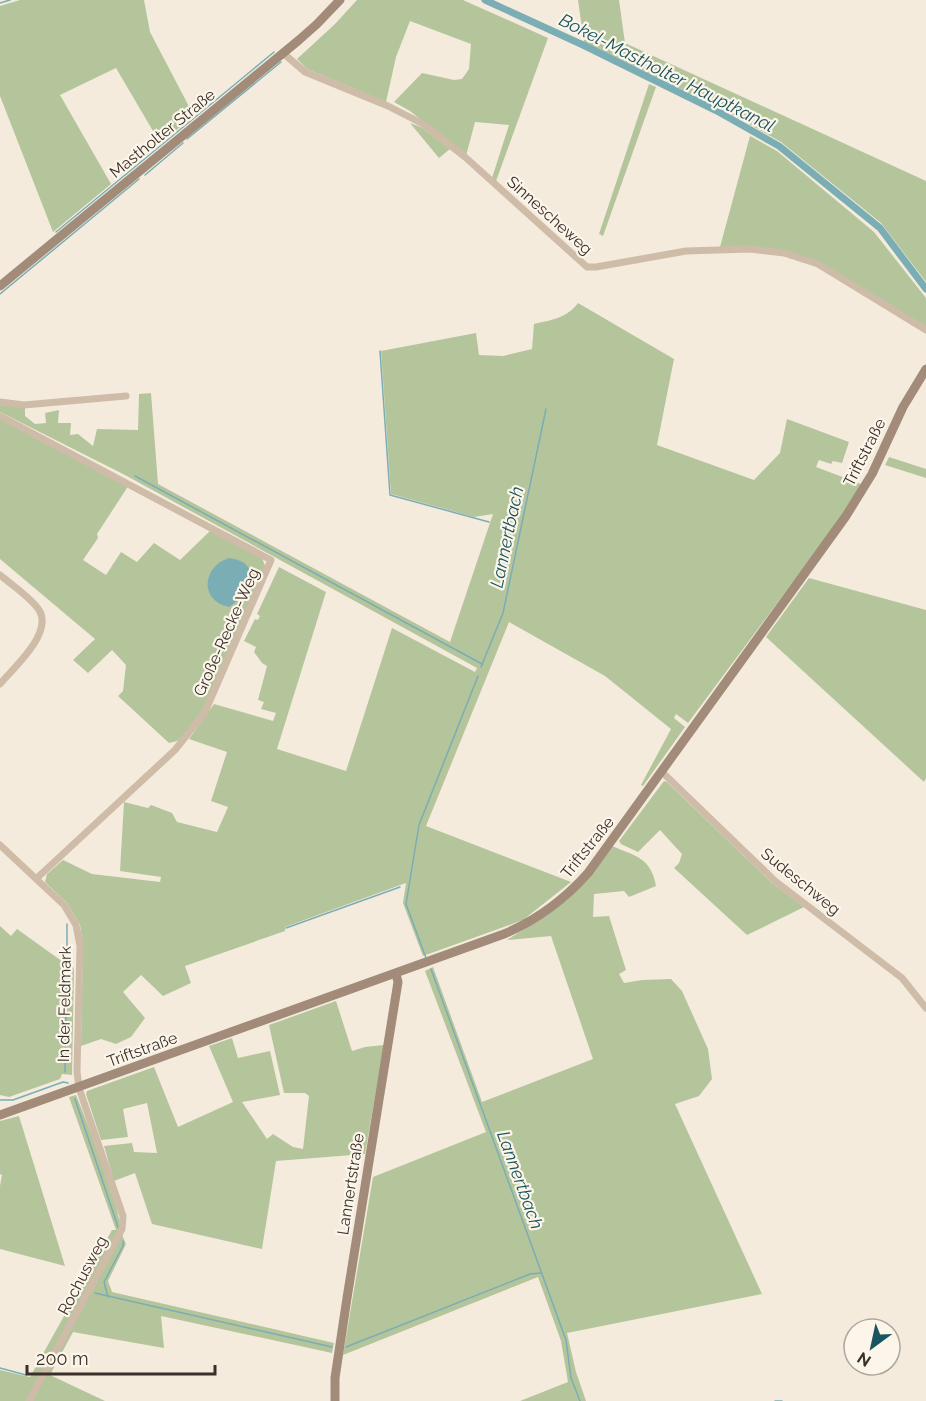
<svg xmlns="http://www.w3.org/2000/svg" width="926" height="1401" font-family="Raleway,sans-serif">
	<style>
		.green { fill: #b4c59c }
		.water { fill: #7aadb4 }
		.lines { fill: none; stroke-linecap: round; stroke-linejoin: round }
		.stream { stroke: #7aadb4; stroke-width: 1.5 }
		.canal { stroke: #7aadb4; stroke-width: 7 }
		.street { stroke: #cebca8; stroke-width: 7 }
		.secondary { stroke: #a28b79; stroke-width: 9 }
		.labels { text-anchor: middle; stroke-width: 4.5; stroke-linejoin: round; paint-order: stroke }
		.street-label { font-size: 16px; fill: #3a2f29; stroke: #fbf5ea }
		.water-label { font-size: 18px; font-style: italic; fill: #1a555f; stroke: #fbf5ea }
	</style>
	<rect width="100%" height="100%" fill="#f4ebdd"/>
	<g class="green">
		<path d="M20,0H144L150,32L194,116L160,143L116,68L60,95L111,184L53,232L0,96V6Z"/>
		<path d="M357,0H463L548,38L496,181L492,178L509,125L475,122L466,156L410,111L394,102L422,73L454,80L462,79L469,69L471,44L410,21L396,57L386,102L307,69L297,59L335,24Z"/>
		<path d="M578,0H619L625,43L926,181V282L881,223L781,142L718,107L584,42Z"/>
		<path d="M649,84L656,87L603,236L599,234Z"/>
		<path d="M410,123L421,127L450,149L439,158Z"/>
		<path d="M750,136L777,151L874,232L926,298V328L837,273L784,251L720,247Z"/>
		<path d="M578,303L674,359L657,445L754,480L780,453L787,419L849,442L842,463L833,461L831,464L819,460L816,467L861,484L844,513L688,723L676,714L674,718L685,727L643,786L641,785L671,729L605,676L509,622L426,826L571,882L523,920L423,956L403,903L406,883L285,927V931L185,966L191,983L163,996L141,975L123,992L145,1018L131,1037L116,1044L101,1039L81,1046L83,946L80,925L67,903L45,882L47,874L63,860L92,874L160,882L161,877L120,871L124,802L148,808L151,805L172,813L177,822L217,832L228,807L211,801L227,752L189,739L214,704L273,721L276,713L261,709L264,702L258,700L267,666L262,663L254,652L256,647L244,641L255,619L258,620L260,616L257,614L279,567L326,592L277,749L346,771L392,628L475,672L477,668L125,475L0,412V405L25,407V416L35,424L46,423L45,413L59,410L58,423H71L70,435L78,434L93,446L97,429L138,430L139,394L151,393L158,484L450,642L493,514L474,517L391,494L381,351L476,333L479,355L503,356L532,349L534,324C551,320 567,318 578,303Z"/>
		<path d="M0,419L127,485V488L97,534L98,538L83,560L106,575L121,552L137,562L154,543L180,560L211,530L262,558L266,568L203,709L185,734L177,741L169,743L118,696L123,691L126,665L112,650L88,673L73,660L95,639L0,559Z"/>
		<path d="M889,457L926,469V478L885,465Z"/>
		<path d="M809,578L926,610V778L924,782L766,637Z"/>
		<path d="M664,781L667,782L772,883L804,907L747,935L674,868L679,863L682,854L660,830L638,852L621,844L619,841Z"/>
		<path d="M612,846C635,856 651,857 656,886L629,897L624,891L594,894L593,917L609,916L626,970L619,974L624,983L642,980L671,979L682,991L708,1049L712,1079L699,1096L675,1104L762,1294L567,1333L576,1372L586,1401H520L568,1382L561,1341L538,1277L343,1355L373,1177L486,1132L425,971L433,967L482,1102L593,1059L551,936L507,940L550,913Z"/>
		<path d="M0,926L11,936L17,929L63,962L73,967L74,971L72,1075L62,1074L60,1079L9,1097L0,1095Z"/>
		<path d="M336,1001L352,1051L365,1047L384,1045L365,1154L276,1161L262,1249L152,1224L135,1173L114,1181L104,1146L132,1143L134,1152L157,1153L147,1103L123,1109L128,1137L101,1140L86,1094L87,1091L154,1067L178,1127L233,1102L209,1046L232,1038L238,1058L270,1051L280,1095L242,1102L267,1139L273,1134L293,1147L303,1149L309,1096L305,1093H284L269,1025Z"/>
		<path d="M76,1095C91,1131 103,1166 115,1203C120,1216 119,1231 126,1244L108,1281L112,1292L334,1343L332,1353L161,1316L164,1348L73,1332L50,1375L105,1401H0V1370L30,1377L112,1230H116L69,1097Z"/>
		<path d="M19,1116L65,1266L0,1249V1186L2,1175L0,1174V1121Z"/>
	</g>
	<path class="water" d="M229,558C265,563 250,594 229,607C198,600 203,566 229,558Z"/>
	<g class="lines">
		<g class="stream">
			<path d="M0,3L10,0"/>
			<path d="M187,139L281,62"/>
			<path d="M145,175L183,143"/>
			<path d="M56,232L274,52"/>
			<path d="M0,294L139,179"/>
			<path d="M380,351L390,495L489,522"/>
			<path d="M135,476L482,664"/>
			<path d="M481,667L503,613L546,409"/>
			<path d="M67,924V953"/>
			<path d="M286,928L400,887"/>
			<path d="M426,958L406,904L419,825L478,676"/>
			<path d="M431,969L566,1340L571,1378L580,1401"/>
			<path d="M65,1072L67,961"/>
			<path d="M75,1099L118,1227"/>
			<path d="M0,1100H13L63,1082L68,1083"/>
			<path d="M95,1293L332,1347"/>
			<path d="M108,1297L104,1282L123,1246V1241"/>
			<path d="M346,1347L530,1274L541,1273"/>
			<path d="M0,1368L26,1375"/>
			<path d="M775,1401H782"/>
		</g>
		<path class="canal" d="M485,0L583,45L717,111L779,146L880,228L926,289"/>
		<g class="street">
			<path d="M283,53L305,72L388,106L423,124L465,157L587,267H596L686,251L750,249L784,253L818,264L926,330"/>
			<path d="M0,402L24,405L126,396"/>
			<path d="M0,416L271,560L205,712L175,750L37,878"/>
			<path d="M0,575C12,585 26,594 36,606C58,629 15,666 0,684"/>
			<path d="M662,772L775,881L902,978L926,1008"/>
			<path d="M0,845L64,905L76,925L80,946L77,1072L79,1088L123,1216L122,1229L29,1401"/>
		</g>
		<g class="secondary">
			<path d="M0,286L299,40L317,24L340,0"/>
			<path d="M0,1115L504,934C537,920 564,900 588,873L846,516L872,474L903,407L926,369"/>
			<path d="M335,1401V1378L347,1298L398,982L396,974"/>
		</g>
	</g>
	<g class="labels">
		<g class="street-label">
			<text transform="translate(162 133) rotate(-39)" y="6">Mastholter Straße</text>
			<text transform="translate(550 215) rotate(42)" y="6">Sinnescheweg</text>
			<text transform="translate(864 452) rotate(-63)" y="6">Triftstraße</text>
			<text transform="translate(226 632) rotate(-66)" y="6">Große-Recke-Weg</text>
			<text transform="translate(587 847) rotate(-51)" y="6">Triftstraße</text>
			<text transform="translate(801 881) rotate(39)" y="6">Sudeschweg</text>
			<text transform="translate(64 1004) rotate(-89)" y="6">In der Feldmark</text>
			<text transform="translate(142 1049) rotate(-20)" y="6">Triftstraße</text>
			<text transform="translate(350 1184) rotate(-81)" y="6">Lannertstraße</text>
			<text transform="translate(82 1275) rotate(-62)" y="6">Rochusweg</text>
		</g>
		<g class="water-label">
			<text transform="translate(667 73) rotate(27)" y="6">Bokel-Mastholter Hauptkanal</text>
			<text transform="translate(507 537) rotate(-78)" y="6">Lannertbach</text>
			<text transform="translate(520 1180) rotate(70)" y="6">Lannertbach</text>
		</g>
	</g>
	<g transform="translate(872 1347) rotate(213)"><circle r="28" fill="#fbf5ea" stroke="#aea69d" stroke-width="1.5"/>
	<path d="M0-4.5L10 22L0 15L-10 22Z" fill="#1a555f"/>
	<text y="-9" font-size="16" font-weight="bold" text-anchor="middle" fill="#3a2f29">N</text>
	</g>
	<path d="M27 1365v9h188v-9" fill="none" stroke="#3a2f29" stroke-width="3"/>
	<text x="36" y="1365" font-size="18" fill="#3a2f29" stroke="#fbf5ea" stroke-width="4.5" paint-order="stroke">200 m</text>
</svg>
